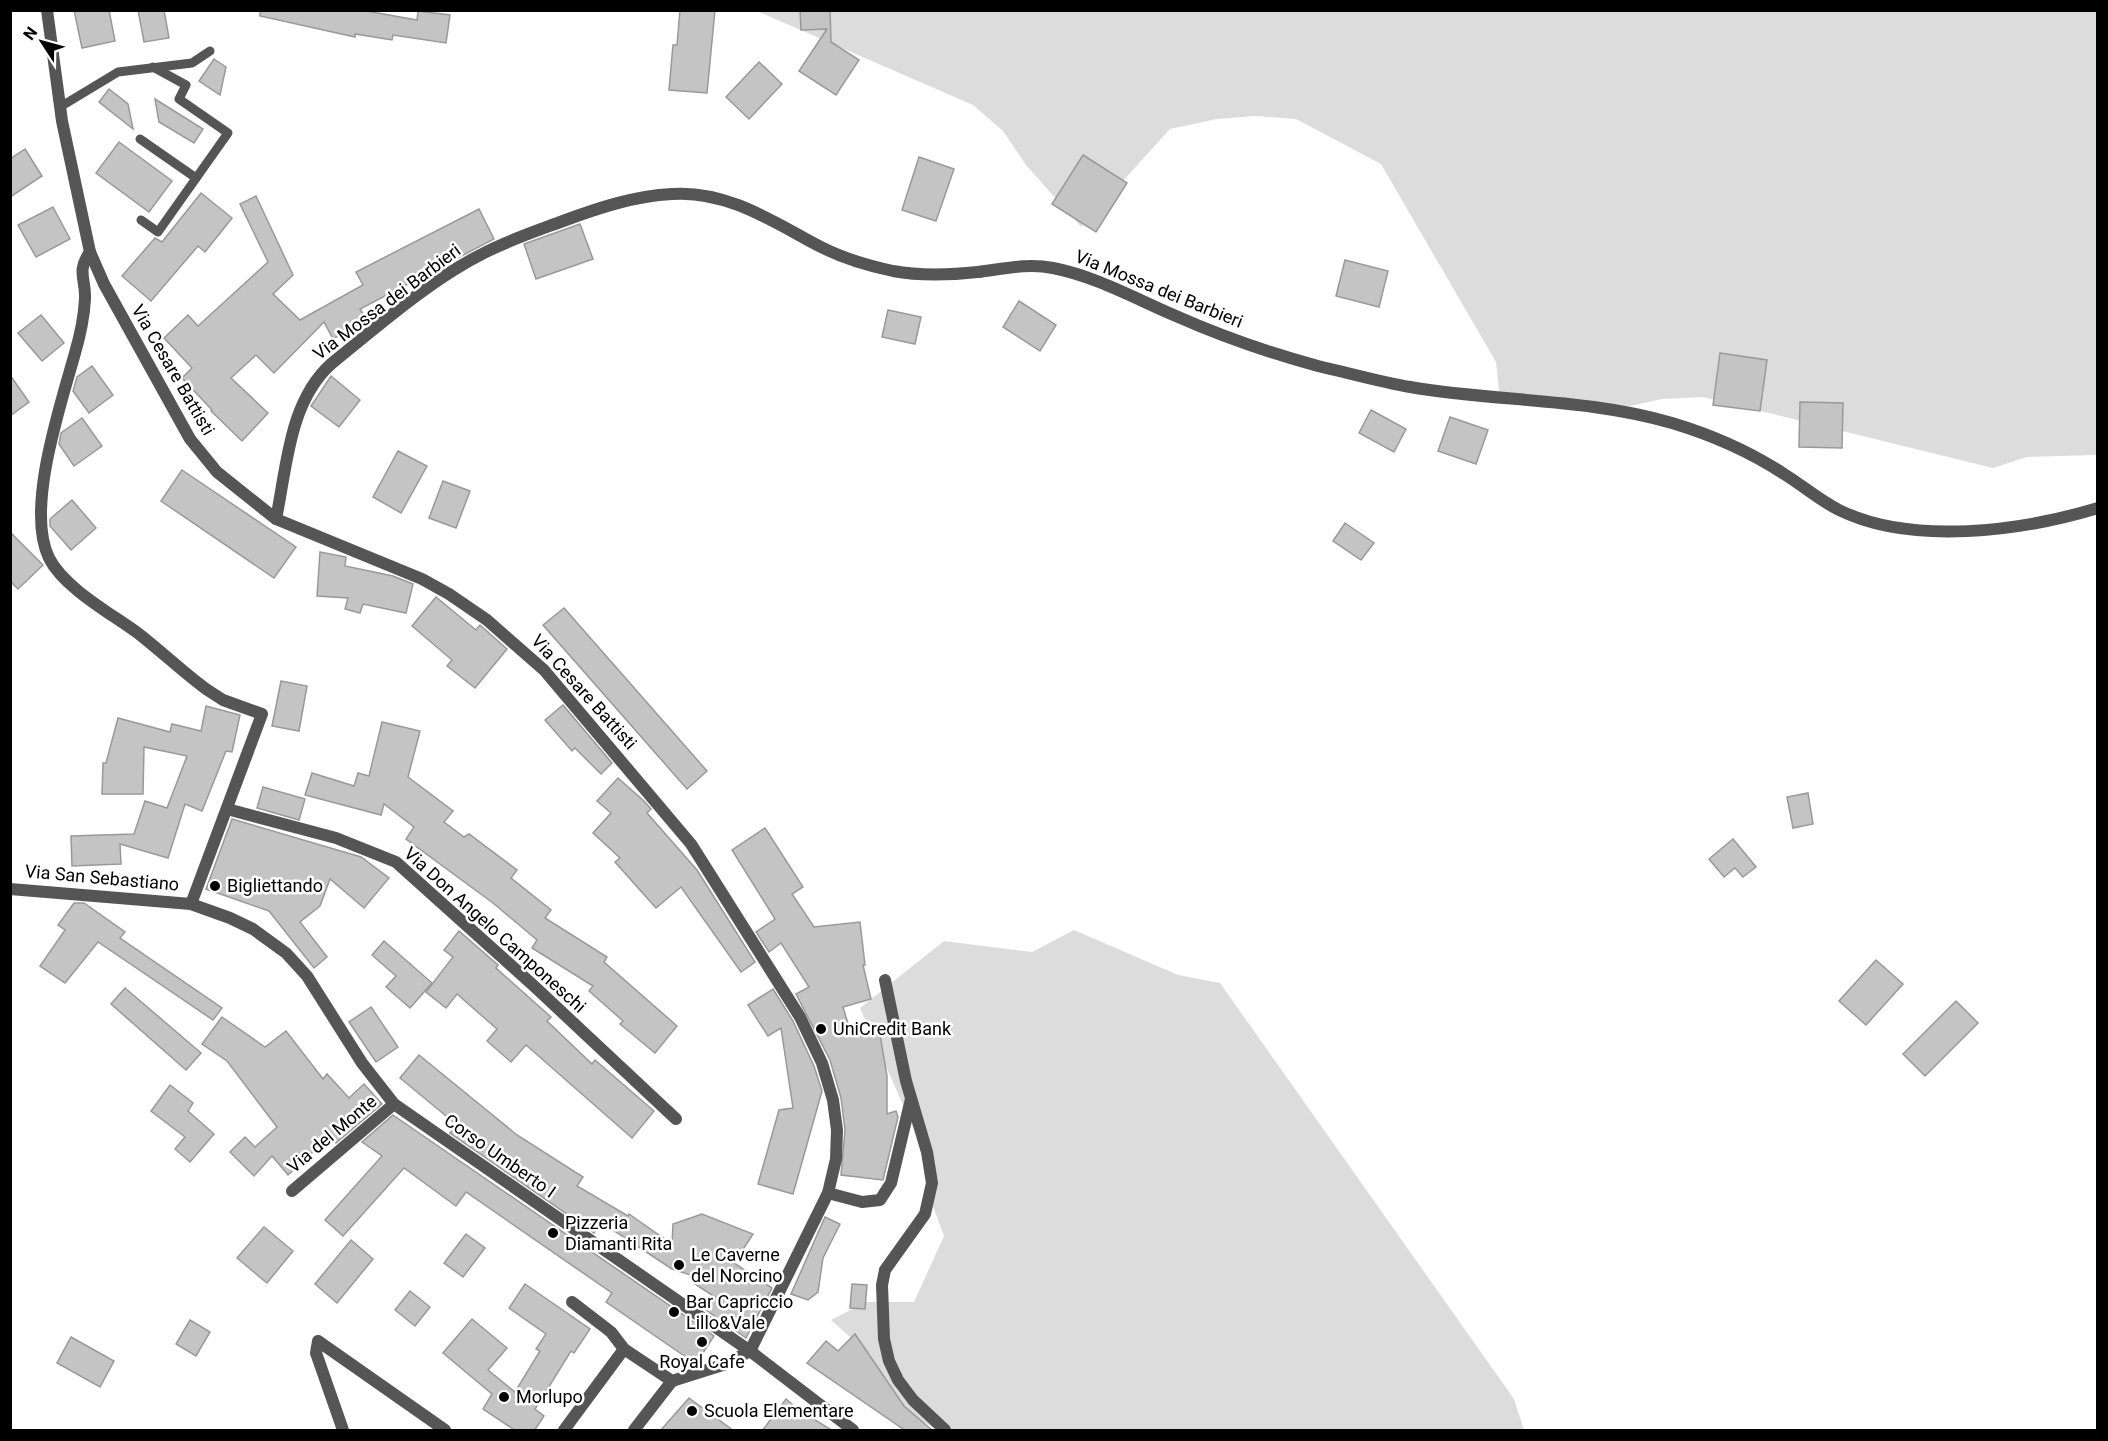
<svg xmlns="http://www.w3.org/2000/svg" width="2108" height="1441" font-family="Roboto,sans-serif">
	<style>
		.green { fill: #dcdcdc }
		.building { fill: #c4c4c4; stroke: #999; stroke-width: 1.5 }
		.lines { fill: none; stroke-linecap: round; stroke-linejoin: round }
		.service { stroke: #555; stroke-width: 9 }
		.pedestrian { stroke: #555; stroke-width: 12 }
		.minor { stroke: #555; stroke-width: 12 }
		.tertiary { stroke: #555; stroke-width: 12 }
		.poi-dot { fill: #000; stroke: #fff; stroke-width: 2 }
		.labels { text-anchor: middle; stroke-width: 5; stroke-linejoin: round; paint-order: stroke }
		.street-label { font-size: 18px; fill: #000; stroke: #fff }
		.poi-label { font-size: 18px; fill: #000; stroke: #fff; text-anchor: start }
	</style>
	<rect width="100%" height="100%" fill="#fff"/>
	<g class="green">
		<path d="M757,11H2097V455L2027,457L1993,468L1703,397L1662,399L1621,408L1500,400L1496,362L1381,164L1296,119L1255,116L1217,119L1170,129L1081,227L1026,165L1003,131L973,105Z"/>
		<path d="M1074,930L1178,975L1220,983L1514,1399L1524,1430H938L870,1393L860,1346L831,1320L866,1302H914L944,1236L928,1193L920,1143L860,1008L944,941L1032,952Z"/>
	</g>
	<g class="building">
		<path d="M74,10H109L115,41L82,48Z"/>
		<path d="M138,10H164L169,38L144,42Z"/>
		<path d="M260,10H361L417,20L418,11L450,15L446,43L393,35L392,40L355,34V37L260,16Z"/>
		<path d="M680,10H715L707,93L669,90L673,45H677Z"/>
		<path d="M800,10H830L831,42L859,60L836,95L799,71L827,29L801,30Z"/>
		<path d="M214,59L226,67L220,95L199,81Z"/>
		<path d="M759,62L782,84L749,119L726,97Z"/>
		<path d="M109,89L128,104L133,129L99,102Z"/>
		<path d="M155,99L203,129L194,143L159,122Z"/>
		<path d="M119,142L172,181L149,212L96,173Z"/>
		<path d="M25,149L42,176L10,197V159Z"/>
		<path d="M1083,155L1127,183L1096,232L1052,204Z"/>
		<path d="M919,157L954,169L936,221L902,210Z"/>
		<path d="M201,193L232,218L205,252L198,246L151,301L122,276L155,238L162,242Z"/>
		<path d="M256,196L293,275L273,294L300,320L363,285L356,272L479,209L494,239L360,309L367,320L333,339L324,322L274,373L256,355L231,378L268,413L242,441L211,411L212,410L182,378L192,368L164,338L188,315L198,326L268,262L240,204Z"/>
		<path d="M53,207L70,239L36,257L18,225Z"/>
		<path d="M580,224L593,259L536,279L524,244Z"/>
		<path d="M1345,260L1388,271L1379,307L1336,296Z"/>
		<path d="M1019,301L1056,325L1040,351L1003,327Z"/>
		<path d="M888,310L921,317L915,344L882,337Z"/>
		<path d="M41,315L64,343L42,361L18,333Z"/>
		<path d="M1720,353L1767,360L1760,411L1713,405Z"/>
		<path d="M92,366L113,395L89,413L73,391L77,377Z"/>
		<path d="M10,375L29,402L10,416Z"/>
		<path d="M331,376L360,400L339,427L311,406Z"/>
		<path d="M1800,402L1843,403L1842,448L1799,447Z"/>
		<path d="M1371,410L1406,429L1394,452L1359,433Z"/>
		<path d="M1450,417L1488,430L1476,464L1438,451Z"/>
		<path d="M82,418L102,446L74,466L59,444L61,433Z"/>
		<path d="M398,451L427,466L401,513L373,497Z"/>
		<path d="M182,470L296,547L274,578L161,501Z"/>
		<path d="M443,481L470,491L456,528L429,518Z"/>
		<path d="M72,500L96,528L71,550L50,526V519Z"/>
		<path d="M1345,523L1374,543L1361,560L1333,541Z"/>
		<path d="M10,532L43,565L18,589L10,581Z"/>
		<path d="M320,552L346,557L345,566L393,576L413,584L406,613L363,604L360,613L345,609L348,598L317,596Z"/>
		<path d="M436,597L476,630L480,625L507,649L475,688L447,666L452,660L412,626Z"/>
		<path d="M564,608L707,771L687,789L543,625Z"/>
		<path d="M281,681L307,686L299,731L272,726Z"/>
		<path d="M563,705L612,763L601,774L575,748L572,751L545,720Z"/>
		<path d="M206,706L240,715L232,752L226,751L202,811L185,804L168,858L120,844L121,864L72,866L71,836L134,834L145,801L167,808L187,756L144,747L143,794H102L103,763H106L118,718L170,732L172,724L201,731Z"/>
		<path d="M382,722L420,731L408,777L453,811L444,822L464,837L469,834L517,870L511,878L551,910L545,918L607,957L604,962L677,1026L655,1053L620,1024L623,1021L589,991L593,986L532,948L537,940L493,903L406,839L414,827L384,804L381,815L305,795L312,773L354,786L358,773L369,776Z"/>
		<path d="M618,778L644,801L651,809L647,813L697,870L755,962L741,972L681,887L656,908L615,862L620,858L593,833L611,813L597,801Z"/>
		<path d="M263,787L305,799L299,820L257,808Z"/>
		<path d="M1808,793L1813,824L1793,828L1787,797Z"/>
		<path d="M232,819L361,857L389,878L364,908L330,879L320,906L300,922L327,957L314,968L269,911L206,889Z"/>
		<path d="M765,828L803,887L792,894L814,927L860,922L865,965H863L871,999L843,1007L852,1037L879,1029L887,1076V1114L896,1111L898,1117L883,1180L841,1175L845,1130L841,1098L830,1060L796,994L809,987L781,943L769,952L756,932L775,919L732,850Z"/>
		<path d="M1733,839L1756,867L1743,877L1735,868L1724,877L1709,859Z"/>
		<path d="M74,903H84L125,932L120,938L222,1008L213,1020L98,942L65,983L40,966L65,930L58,925Z"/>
		<path d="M459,931L498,965L496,968L551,1017L547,1021L592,1064L595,1060L654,1111L632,1138L526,1045L511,1062L487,1041L497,1029L457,994L446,1008L426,992L453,957L444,950Z"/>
		<path d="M384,941L432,983L410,1008L386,987L396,976L372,955Z"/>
		<path d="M1876,960L1903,984L1866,1025L1839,1001Z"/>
		<path d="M125,988L201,1053L186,1070L111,1004Z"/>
		<path d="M773,989L793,1021L814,1066L822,1091L793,1194L758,1184L779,1110L793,1108L781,1028L768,1036L748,1005Z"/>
		<path d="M1956,1001L1978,1023L1925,1076L1903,1054Z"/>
		<path d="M371,1007L398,1047L376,1062L349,1022Z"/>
		<path d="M222,1017L265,1047L286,1031L323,1079L327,1074L349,1098L364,1084L382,1104L336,1143L330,1136L288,1175L272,1156L254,1176L230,1152L245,1137L255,1147L277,1127L227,1061L202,1044Z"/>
		<path d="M419,1055L517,1135L583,1177L577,1186L628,1216L629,1214L672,1244L673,1224L702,1214L753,1234L734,1263L772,1288L746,1338L706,1310L715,1297L695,1284L700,1278L672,1269L601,1222L594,1233L450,1133L457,1125L400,1078Z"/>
		<path d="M170,1085L193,1103L188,1111L214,1134L190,1162L175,1149L185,1137L151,1111Z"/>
		<path d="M393,1115L714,1336L696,1364L606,1302L612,1293L466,1192L456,1206L404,1168L343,1236L325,1220L382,1156L362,1142Z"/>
		<path d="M825,1217L840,1224L823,1258L818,1292L808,1300L791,1294Z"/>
		<path d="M264,1227L293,1251L267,1283L237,1258Z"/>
		<path d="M466,1234L485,1248L463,1277L444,1263Z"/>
		<path d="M351,1240L373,1259L337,1303L315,1284Z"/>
		<path d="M525,1284L590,1329L574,1353L571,1351L535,1409L544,1416L534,1431H516L483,1409L492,1394L443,1353L472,1319L507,1348L488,1370L515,1392L540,1351L536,1349L546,1334L509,1308Z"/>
		<path d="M852,1284L867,1285L865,1309L850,1308Z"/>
		<path d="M410,1291L430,1307L415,1326L395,1310Z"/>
		<path d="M190,1320L210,1332L196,1356L176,1344Z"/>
		<path d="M855,1334L904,1406L933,1431H906L807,1363L826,1341L838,1351Z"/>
		<path d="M71,1337L114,1361L100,1387L57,1363Z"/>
		<path d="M689,1398L734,1431H660Z"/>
		<path d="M786,1399L799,1410L833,1431H762Z"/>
	</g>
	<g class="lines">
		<g class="service">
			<path d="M60,107L118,72L192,63L210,51"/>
			<path d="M140,139L196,178"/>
			<path d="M141,220L158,232L228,133L179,99L186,85L153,67"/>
		</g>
		<g class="pedestrian">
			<path d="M828,1193L862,1202L880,1200L891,1183L911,1099"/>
			<path d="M343,1430L316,1353L318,1341L445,1430"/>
		</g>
		<g class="minor">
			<path d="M90,252C76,272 86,278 85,299C84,317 80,336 75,353C61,404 25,509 49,558C64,588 112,614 139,634C162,652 183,672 206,689L223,700L262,714L191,904"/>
			<path d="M276,519C287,466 289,402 331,364C378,326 430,280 484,253C509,240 536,231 563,221C598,208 634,196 672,194C728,190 775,223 821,247C843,258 869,266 893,271C920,276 950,275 978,272C1003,269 1027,263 1053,268C1095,276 1136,299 1176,316C1221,336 1270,353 1318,366C1349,373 1380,382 1410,387C1497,402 1587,398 1672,423C1712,435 1749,451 1784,474C1802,485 1819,500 1839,510C1912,546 2022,531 2098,508"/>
			<path d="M227,809L336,838L396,862L534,986L676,1119"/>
			<path d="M885,980L906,1081L927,1152L932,1183L925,1214L885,1270L882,1285L884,1339L889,1361L898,1380L913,1400L945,1430"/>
			<path d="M292,1191L394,1104"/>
			<path d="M572,1302L611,1332L624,1349"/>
			<path d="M634,1430L672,1381"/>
		</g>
		<g class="tertiary">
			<path d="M47,10L62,121L90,252L104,284L190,439L217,472L276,519L422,579L449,594L487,620L544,670L691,844L800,1017L822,1063L833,1100L837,1130L836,1159L828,1193L750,1351"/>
			<path d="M10,889L191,904L230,918L253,929L286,953L307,976L362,1063L394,1104L750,1351L853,1430"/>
			<path d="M564,1430L624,1349L672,1381L726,1364L750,1351"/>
		</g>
	</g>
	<g class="poi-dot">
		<circle cx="215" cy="886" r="6"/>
		<circle cx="821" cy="1029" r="6"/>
		<circle cx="553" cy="1233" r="6"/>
		<circle cx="679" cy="1265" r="6"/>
		<circle cx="674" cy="1312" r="6"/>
		<circle cx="702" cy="1342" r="6"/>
		<circle cx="504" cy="1397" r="6"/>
		<circle cx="692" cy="1411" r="6"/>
	</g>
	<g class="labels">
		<g class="street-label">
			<text transform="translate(1159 289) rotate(22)" y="6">Via Mossa dei Barbieri</text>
			<text transform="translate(387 302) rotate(-37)" y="6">Via Mossa dei Barbieri</text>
			<text transform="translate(173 370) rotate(60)" y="6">Via Cesare Battisti</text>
			<text transform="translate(584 692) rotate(48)" y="6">Via Cesare Battisti</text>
			<text transform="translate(102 878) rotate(5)" y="6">Via San Sebastiano</text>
			<text transform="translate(495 930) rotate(42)" y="6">Via Don Angelo Camponeschi</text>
			<text transform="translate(332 1134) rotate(-40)" y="6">Via del Monte</text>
			<text transform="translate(500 1156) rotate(35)" y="6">Corso Umberto I</text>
		</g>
		<g class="poi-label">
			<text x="227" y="892">Bigliettando</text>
			<text x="833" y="1035">UniCredit Bank</text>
			<text x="565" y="1229">Pizzeria<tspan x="565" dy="21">Diamanti Rita</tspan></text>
			<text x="691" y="1261">Le Caverne<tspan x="691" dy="21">del Norcino</tspan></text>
			<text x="686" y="1308">Bar Capriccio<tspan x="686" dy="21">Lillo&amp;Vale</tspan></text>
			<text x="702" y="1368" text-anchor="middle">Royal Cafe</text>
			<text x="516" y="1403">Morlupo</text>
			<text x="704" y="1417">Scuola Elementare</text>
		</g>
	</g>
	<rect width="2108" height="1441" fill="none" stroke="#000000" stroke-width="24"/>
	<g transform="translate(42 42) rotate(306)" stroke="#ffffff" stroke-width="4.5" paint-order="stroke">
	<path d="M0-4.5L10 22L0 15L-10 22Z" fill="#000000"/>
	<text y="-9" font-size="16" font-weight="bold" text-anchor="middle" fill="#000000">N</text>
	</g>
</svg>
